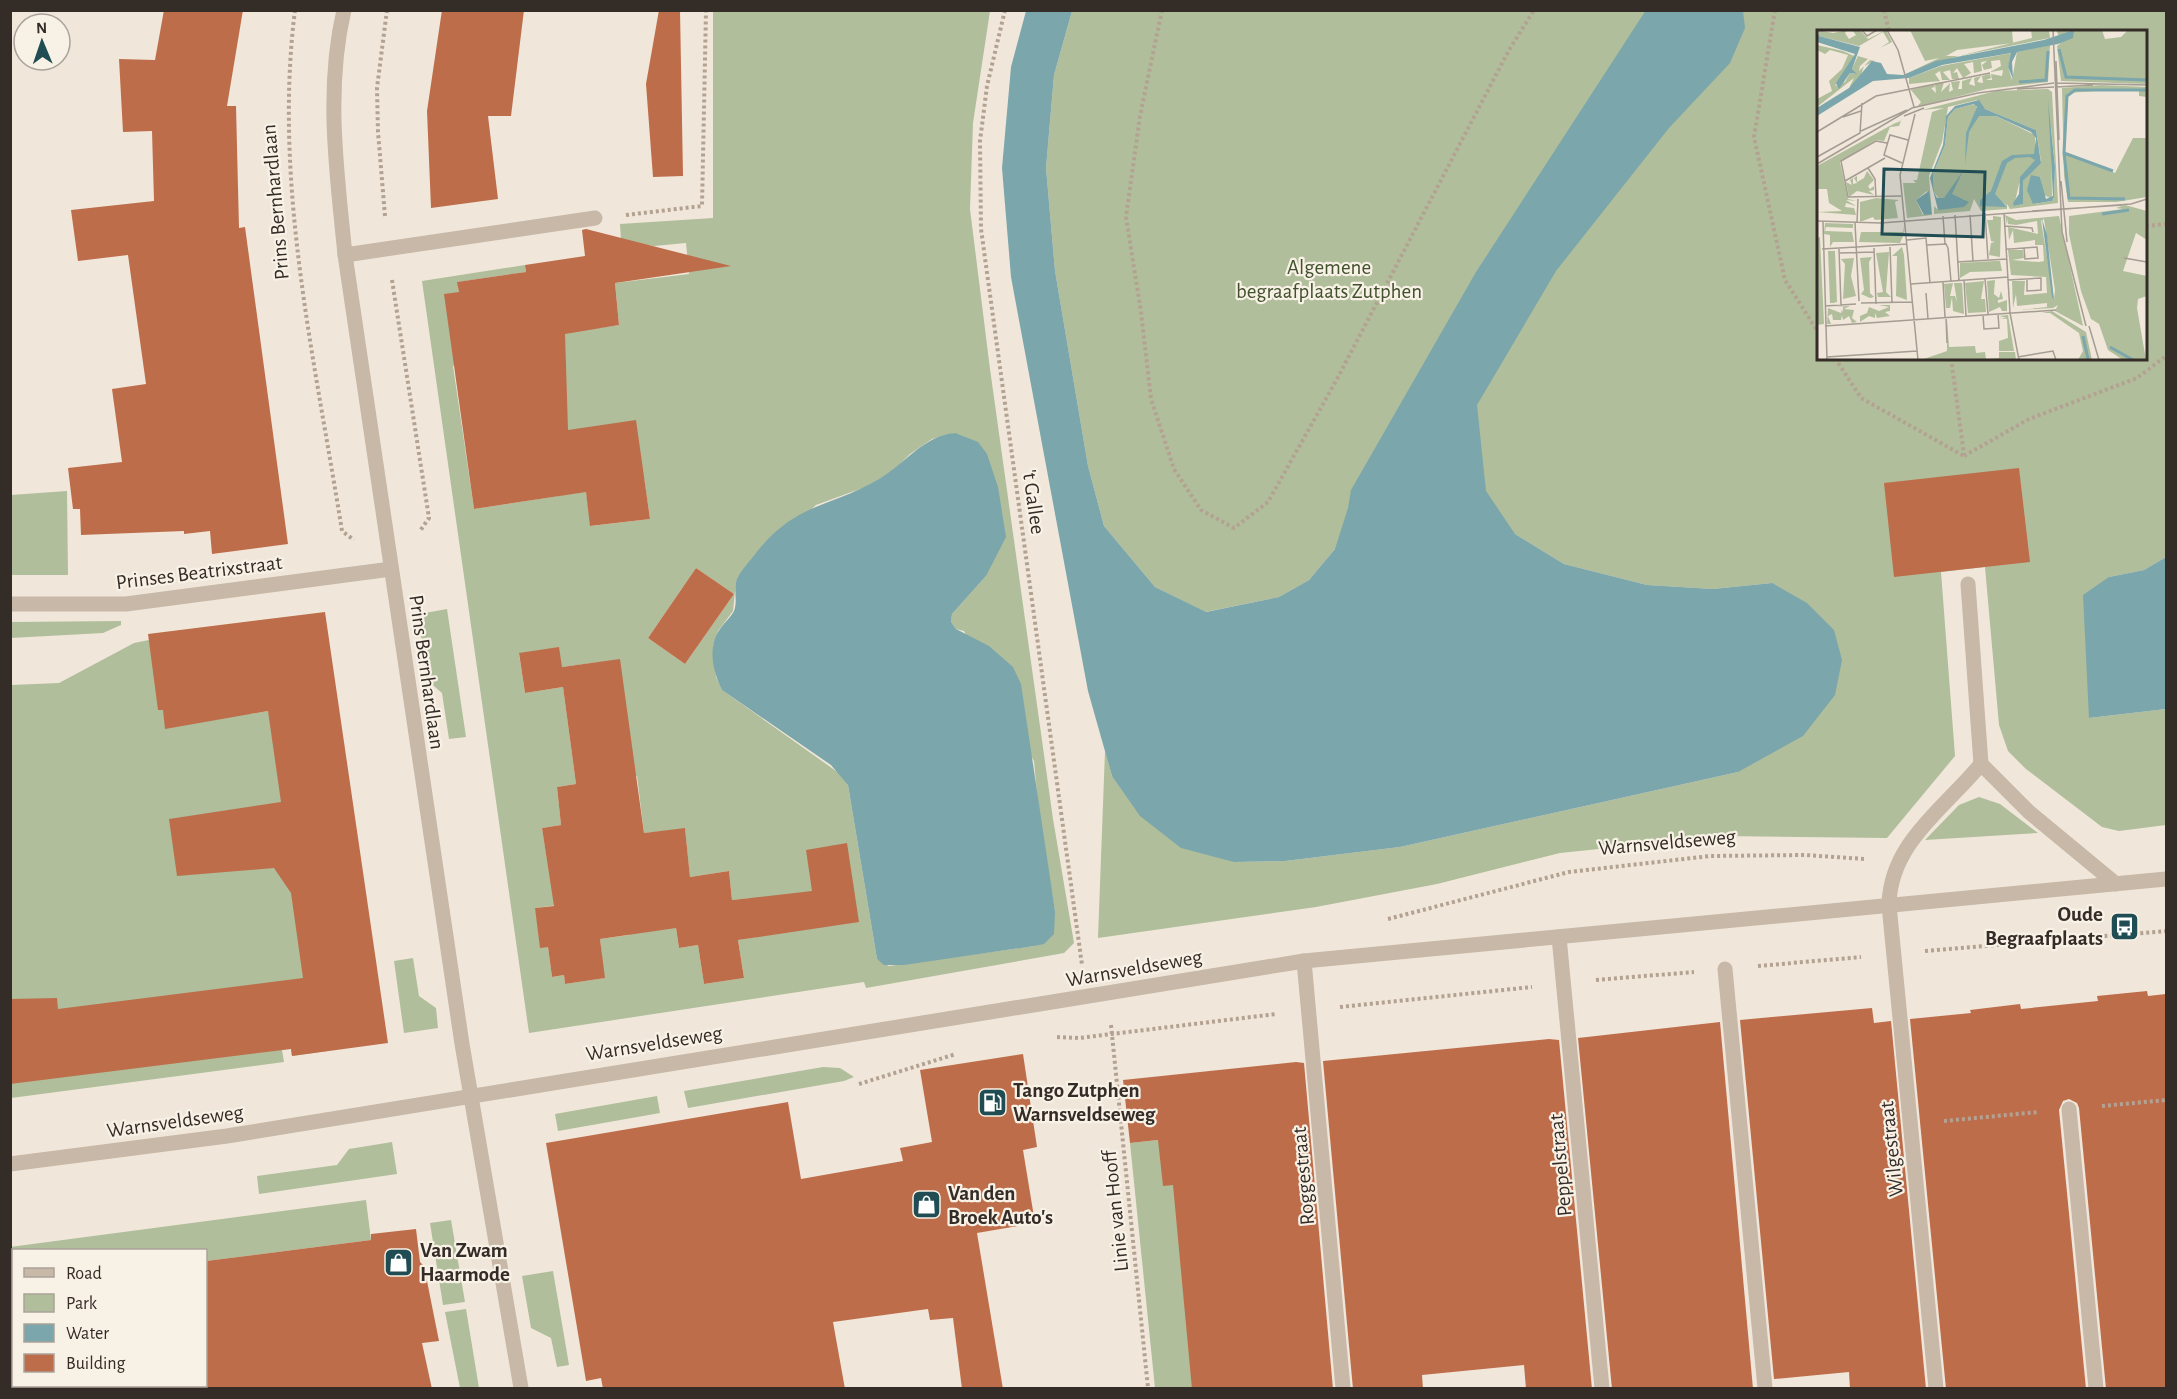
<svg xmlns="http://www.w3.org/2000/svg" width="2177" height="1399" font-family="'Alegreya Sans',sans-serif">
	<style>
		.green { fill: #b0be9b; fill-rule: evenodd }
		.water { fill: #7ba6ab }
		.building { fill: #be6d4a }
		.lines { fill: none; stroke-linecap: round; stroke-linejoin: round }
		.path { stroke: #b3a292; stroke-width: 4; stroke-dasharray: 3 3; stroke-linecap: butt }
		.service { stroke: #c7b8a7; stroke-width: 15 }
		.minor { stroke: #c7b8a7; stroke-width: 15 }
		.labels { text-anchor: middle; stroke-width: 4.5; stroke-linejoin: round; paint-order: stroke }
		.street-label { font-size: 21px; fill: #342c27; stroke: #f8f1e6 }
		.park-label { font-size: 21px; fill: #41502d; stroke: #f8f1e6 }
		.poi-label { font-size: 21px; font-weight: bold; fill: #342c27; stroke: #f8f1e6; text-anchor: start }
		.inset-river { fill: none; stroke: #7ba6ab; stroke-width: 3 }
		.inset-road { fill: none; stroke: #a59c92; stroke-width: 1.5 }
		.view { fill: #204c53; fill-opacity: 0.15; stroke: #204c53; stroke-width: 3 }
		.inset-edge { fill: none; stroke: #342c27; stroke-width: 3 }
	</style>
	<rect width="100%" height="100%" fill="#f0e7da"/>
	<g class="green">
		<path d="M713,11H990L973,123L970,209L990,369L1053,819L1074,943L1064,953L866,988L864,982L529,1033L422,281L525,265L526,272L458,282L459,292L592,329L619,325L615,283L689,274L686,243L654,246L621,241L620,224L713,218ZM534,354L558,496L474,509L453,366ZM955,433L986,576L952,614L951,622L956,629L964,631L1034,761L1040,825L1055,911L1034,946L889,966L877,959L848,785L843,776L722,690L716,677L713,646L718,631L733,611L736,581L816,505L868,486L894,470L910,454L932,439ZM644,478L650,519L591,526L585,485ZM696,568L734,594L685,664L648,638ZM519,654L562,667L600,662L606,700L628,776H637L644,833L685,829L690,877L729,871L732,900L752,898L757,937L738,940L744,978L704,984L698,945L679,948L673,909L645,914L629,935L600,939L604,978L565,984L564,975L552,977L548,947L535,908L574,903L573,894L550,877L542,828L561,825L557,787L576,784L563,687L525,693Z"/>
		<path d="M1072,11H2166V557L2144,570L2109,577L2089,718L2166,709V825L2119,831L2102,827L2026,769L2008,751L1999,725L1985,567L1941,572L1955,756L1887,838L1724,836L1560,853L1437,884L1316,907L1098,938L1105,751L1112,776L1234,862L1285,861L1400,847L1738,772L1772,583L1713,589L1647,585L1564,564L1515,534L1335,549L1309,580L1279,597L1205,612L1155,587L1104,526L1088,466L1055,271L1046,168L1054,75ZM1818,32H2146V358H1818Z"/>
		<path d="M67,491L68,575H11V495Z"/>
		<path d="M447,609L466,737L449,739L442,693L427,680L421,635L425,613Z"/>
		<path d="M121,621V625L103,633L11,638V622Z"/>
		<path d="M149,640L248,696L251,714L268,711L322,864L327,1051L292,1056L291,1048L282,1050L284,1062L11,1098V685L59,683L134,643Z"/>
		<path d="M1979,797L2000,804L2038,833L1925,840L1959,805Z"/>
		<path d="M413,958L419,996L436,1008L438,1028L404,1033L394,961Z"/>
		<path d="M823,1067L840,1068L854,1077L844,1081L688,1108L684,1091Z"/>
		<path d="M657,1096L660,1113L558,1131L555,1114Z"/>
		<path d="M1302,1125L1270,1388H1155L1130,1143Z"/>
		<path d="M392,1142L397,1174L259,1194L257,1176L337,1165L349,1149Z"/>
		<path d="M366,1200L371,1240L206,1261V1250H14L13,1287H11L10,1247Z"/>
		<path d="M451,1220L465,1302L443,1305L430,1223Z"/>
		<path d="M553,1271L569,1365L557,1367L551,1338L531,1328L522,1276Z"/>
		<path d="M466,1309L479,1388H460L445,1312Z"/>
	</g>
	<g class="water">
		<path d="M1646,10L1743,11L1745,28L1730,63L1669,128L1556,271L1477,405L1486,491L1515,534L1564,564L1647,585L1713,589L1772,583L1807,603L1834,630L1842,660L1835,695L1803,736L1738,772L1400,847L1285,861L1234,862L1181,848L1140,816L1112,776L1088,691L1011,277L1002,168L1011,67L1026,11H1072L1054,75L1046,168L1055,271L1088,466L1104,526L1155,587L1206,612L1279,597L1309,580L1335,549L1348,508L1351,490L1476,272Z"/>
		<path d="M955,433L978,442L987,454L998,487L1006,537L986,576L952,614L951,622L956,629L989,646L1013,667L1021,684L1055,911L1054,934L1044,944L1034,946L904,965H884L877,959L848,785L831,765L722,690C713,672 707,647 720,629C724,623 731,617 734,611C738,601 733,588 737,579C741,570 750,561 756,553C796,502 830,508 879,479C905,464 923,436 955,433Z"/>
		<path d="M2166,557V709L2089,718L2083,595L2109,577L2144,570Z"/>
	</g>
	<g class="building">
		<path d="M164,10H243L227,106H236L239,228L245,227L288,544L212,554L210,531L184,534V531L81,535L80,509H73L68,468L122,462L112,389L146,384L128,255L78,261L71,210L154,201L152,131L123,132L119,59L155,60Z"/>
		<path d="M442,10H524L511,116H488L498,199L431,208L427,111Z"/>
		<path d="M659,10H680L683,176L653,177L646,84Z"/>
		<path d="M586,229L731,266L615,283L619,325L565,334L568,430L636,420L650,519L590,526L586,492L474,509L444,294L459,292L457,282L526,272L525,265L585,256L582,230Z"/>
		<path d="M2019,468L2030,562L1894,577L1884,483Z"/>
		<path d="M696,568L734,594L685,664L648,638Z"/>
		<path d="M325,612L388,1043L292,1056L291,1049L10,1084V999L57,998L58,1009L303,978L291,893L274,868L177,876L169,819L281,802L268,711L165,729L163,710H158L148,634Z"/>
		<path d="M559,647L562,667L620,659L644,833L685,828L690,877L729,871L732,900L812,891L806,850L847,843L859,922L738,940L744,978L704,984L698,945L679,948L676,928L600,939L605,978L565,984L564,975L552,977L548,947L540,948L535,908L554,906L542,828L561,825L557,787L576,784L563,687L525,693L519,653Z"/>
		<path d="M2147,991L2148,996L2166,994V1389H2106L2079,1108L2077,1103L2069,1099L2063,1101L2059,1110L2086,1389H1946L1910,1019L1971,1013L1970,1010L2020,1004L2021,1009L2098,1001L2097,996Z"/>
		<path d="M1872,1008L1874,1023L1891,1021L1926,1389H1850L1849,1372L1774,1379L1740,1020Z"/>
		<path d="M1720,1022L1753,1389H1612L1578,1038Z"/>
		<path d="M1549,1039L1559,1040L1592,1389H1526L1524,1365L1422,1375L1423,1389H1353L1323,1061Z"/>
		<path d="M1023,1054L1037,1147L1023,1150L1035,1223L977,1233L1003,1389H962L953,1318L930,1320L928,1309L833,1322L845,1389H603L601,1378L586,1381L546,1143L788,1102L801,1179L903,1161L900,1148L932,1142L920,1070Z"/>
		<path d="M1296,1062L1304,1063L1333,1389H1192L1173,1185L1163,1186L1158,1140L1130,1143L1123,1080Z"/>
		<path d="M416,1229L420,1262L424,1266L439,1341L422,1343L432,1389H206V1261L371,1240V1234Z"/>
	</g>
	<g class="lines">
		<g class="path">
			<path d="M295,10C273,184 315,360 342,531L354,540"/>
			<path d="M1005,10L987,86L980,141L981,229L1082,965"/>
			<path d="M1162,10L1140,116L1126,217L1141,312L1151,399L1174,469L1201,510L1234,528L1268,502L1337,379L1509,50L1534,10"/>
			<path d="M1775,10L1754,137L1785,280L1818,332"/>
			<path d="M1884,10L1889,32"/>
			<path d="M626,215L702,206L706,10"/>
			<path d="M385,216L378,132L377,88L387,10"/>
			<path d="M2146,226L2166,224"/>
			<path d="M392,280L429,518L420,531"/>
			<path d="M1835,358L1861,398L1964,456"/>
			<path d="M1951,358L1964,455"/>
			<path d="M1964,456L2029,419L2137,378L2166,356"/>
			<path d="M1388,919L1569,872L1710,856L1805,855L1865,859"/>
			<path d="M1925,951L2166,931"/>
			<path d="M1758,966L1861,957"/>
			<path d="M1596,980L1694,972"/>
			<path d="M1340,1007L1532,987"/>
			<path d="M1111,1025L1148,1388"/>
			<path d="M1057,1037L1079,1038L1276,1014"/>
			<path d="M859,1084L956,1054"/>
			<path d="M2102,1106L2166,1100"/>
			<path d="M1944,1121L2038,1112"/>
		</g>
		<g class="service">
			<path d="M1968,584L1981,764L2029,812L2116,884"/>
			<path d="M1889,905C1890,843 1945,808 1981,764"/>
			<path d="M1725,969L1765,1388"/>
			<path d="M2069,1109L2096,1388"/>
		</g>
		<g class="minor">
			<path d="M344,10C325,91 337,173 345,255L462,1044L521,1388"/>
			<path d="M345,255L595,218"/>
			<path d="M10,604H126L391,569"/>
			<path d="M1889,905L1936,1388"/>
			<path d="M1559,937L1602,1388"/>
			<path d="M1304,961L1343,1388"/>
			<path d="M10,1164L227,1136L1304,961L2166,879"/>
		</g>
	</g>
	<defs>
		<symbol id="bus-square" viewBox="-11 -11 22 22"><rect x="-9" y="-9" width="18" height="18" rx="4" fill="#204c53" stroke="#f8f1e6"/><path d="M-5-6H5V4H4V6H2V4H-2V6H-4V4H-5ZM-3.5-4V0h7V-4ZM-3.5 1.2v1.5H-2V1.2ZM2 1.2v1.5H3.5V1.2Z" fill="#fff"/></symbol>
		<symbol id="fuel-square" viewBox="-11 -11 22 22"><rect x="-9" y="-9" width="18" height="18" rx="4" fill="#204c53" stroke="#f8f1e6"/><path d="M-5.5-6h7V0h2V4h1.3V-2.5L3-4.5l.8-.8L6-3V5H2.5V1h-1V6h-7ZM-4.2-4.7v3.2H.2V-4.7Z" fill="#fff"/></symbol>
		<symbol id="shop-square" viewBox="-11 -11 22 22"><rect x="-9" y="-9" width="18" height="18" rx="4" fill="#204c53" stroke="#f8f1e6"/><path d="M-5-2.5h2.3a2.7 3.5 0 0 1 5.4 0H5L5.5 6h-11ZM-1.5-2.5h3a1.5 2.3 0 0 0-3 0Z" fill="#fff"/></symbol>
	</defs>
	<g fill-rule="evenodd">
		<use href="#bus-square" x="2108" y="910" width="33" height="33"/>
		<use href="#fuel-square" x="976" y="1086" width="33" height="33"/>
		<use href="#shop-square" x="910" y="1188" width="33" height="33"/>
		<use href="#shop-square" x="382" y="1246" width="33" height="33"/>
	</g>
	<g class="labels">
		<g class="street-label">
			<text transform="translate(275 202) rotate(-95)" y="7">Prins Bernhardlaan</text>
			<text transform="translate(1034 502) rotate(82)" y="7">'t Gallee</text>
			<text transform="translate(199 572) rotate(-7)" y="7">Prinses Beatrixstraat</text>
			<text transform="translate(427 672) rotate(82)" y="7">Prins Bernhardlaan</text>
			<text transform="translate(1667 842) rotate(-5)" y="7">Warnsveldseweg</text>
			<text transform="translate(1134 968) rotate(-10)" y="7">Warnsveldseweg</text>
			<text transform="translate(654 1043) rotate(-9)" y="7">Warnsveldseweg</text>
			<text transform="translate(175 1121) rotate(-8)" y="7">Warnsveldseweg</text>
			<text transform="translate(1891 1149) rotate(-96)" y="7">Wilgestraat</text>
			<text transform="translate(1560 1165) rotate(-95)" y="7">Peppelstraat</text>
			<text transform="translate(1303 1176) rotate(-95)" y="7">Roggestraat</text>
			<text transform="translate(1115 1211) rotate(-96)" y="7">Linie van Hooff</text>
		</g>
		<g class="park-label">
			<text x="1329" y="274">Algemene<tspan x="1329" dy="24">begraafplaats Zutphen</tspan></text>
		</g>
		<g class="poi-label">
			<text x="2103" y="921" text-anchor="end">Oude<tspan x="2103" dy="24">Begraafplaats</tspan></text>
			<text x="1013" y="1097">Tango Zutphen<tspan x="1013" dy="24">Warnsveldseweg</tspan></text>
			<text x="948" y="1200">Van den<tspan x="948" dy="24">Broek Auto's</tspan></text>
			<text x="420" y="1257">Van Zwam<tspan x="420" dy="24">Haarmode</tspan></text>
		</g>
	</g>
	<g transform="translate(1817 30)">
		<rect width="330" height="330" fill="#f0e7da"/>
		<path d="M1,0L16,3L30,0L28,3L32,9L39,5L35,0L44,1L51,9L69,0L75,12L63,18L72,12L66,2L42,16L2,6ZM93,0H195L196,13L140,20L129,26H141L91,43L122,28L108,31ZM214,0H232L233,8L142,26L215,8ZM239,0H285L288,9L304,7L311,0H330V54L244,51L240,16L245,12ZM0,15L26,21L37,26L18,56L28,52L33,43L39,44L35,39L41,26L51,29L43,36L42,41L53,30L58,31L47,36L43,48L32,58L37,48L0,77V69L15,61L12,51L25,39L31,25L13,20L8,24L0,20ZM233,15L231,52L170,59L100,77L104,72L94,60L117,54L118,57L114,58L119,63L118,53L127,52L124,62L133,53L132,62L136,60L134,52L143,51L141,59H145V51L155,48L152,54L158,56L157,48L164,46L160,52L166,53L165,46L173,44L174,48L169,50H175L174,44L185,46L186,40L173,42L184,36L183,30L174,31L175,38L167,40L165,35L170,31L164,32L165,41L157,43L156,32L147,34L154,43L146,48L140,38L136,43L140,42L142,49H135L133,40L126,42L133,50H125L123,41L118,44L123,51L92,54V48L124,36L195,23L191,37L195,50L200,22ZM284,55L330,57V67L322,66V60L303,59L251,63L248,124L298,143L316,108H330V167L299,172H251L247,146L245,58ZM231,59L235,62L241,173L193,179L190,174V179L164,181L157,169L153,181L117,184V176L121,180L148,169H122L117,162L116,144L128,115L131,87L138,79L158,74L163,85L179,86L218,105V130L202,154L197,176L206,174V151L224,131L219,100L168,79L160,70L131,77L125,112L112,146L115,185L90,188L86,153H99L96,150H100L115,82L127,78L105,80L179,61ZM234,97L238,137L237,167L235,171L217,174L213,165L217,147H223L227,165L235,169ZM110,161L115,183L106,185L99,170ZM171,165L179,167L190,176H163L164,169ZM89,87L77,94L84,91L82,96L73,97L67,111L59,110L23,132L31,169L40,171L29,170L39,176L29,173L28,177L37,178L39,185L0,182L25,181L12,173L10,159H0V136ZM50,141L57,150L51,156L53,159L57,156V160L52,161L57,165L40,161L32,167L29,152L35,155L33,150L36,148V154L40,153L37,148L40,146V152L47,148ZM59,168L82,170L78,172L81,188L58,190L56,187L43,192V172ZM308,175L330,181V210L319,203L306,241L330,246V266L321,269L320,278L329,330H306L291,320L282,294L274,289L264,261L252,204V186L306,179L299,178ZM188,185L199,190L242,186L266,296L238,281L241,275L236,278L202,280L230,277V273L200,276L199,264L196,278L195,251H208L207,265L230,263L229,247L194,245L191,220H206L207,228L195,230L222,232L227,231L226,215H218V210L197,213L196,200L192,210L191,197L221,204L220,191L199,195L191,194L190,188V195ZM227,189L238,260L237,270L224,191ZM176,186L184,187L183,227L172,225L174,213L178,212L174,211L170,190H176ZM8,193L36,194V198L9,197L8,201L35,202L37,212H16L13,217V205L7,204ZM86,196L87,204L83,213L42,212L44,202H86ZM3,207L7,294L0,295V208ZM85,217L87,225L90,270L79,266L80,226H75ZM11,221H18L20,272L16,273H13ZM72,222L69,262L74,267H61L60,263L66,262L59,223ZM55,227L52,232L53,263L57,267L53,268L44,264L47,260L43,228ZM37,228L34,246L39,266L26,269L28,234L24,229ZM178,231H183L185,241L153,242L143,248V233ZM178,250L176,276L177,264L182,268L184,261L186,269L181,270V273L190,270V281H185L183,277L172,282L170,251ZM167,251L164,269H168L169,282L151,283L148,253ZM136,253L133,266H138L140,272L137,253H145L147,284L136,281L135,267L133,278H129L127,254ZM62,275H73V281L68,282L73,286L60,288L58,283V288L52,286L43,292V286L50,283L52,277L62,281L72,277ZM33,276L27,279L37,280L35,288L40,292L35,293L32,286L26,290L25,285L24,290H16L15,284L11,286L14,294H10L11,278L24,283L25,279L26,283V277H17ZM235,281L269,302L275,330H261L266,321L262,303L233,283H225ZM191,285L197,321H182V311L191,308L190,289H182L190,288L182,286ZM130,289L132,317L158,316L159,323L168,322L169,329L182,328V322H198L199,330H104L130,321Z" fill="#b0be9b" fill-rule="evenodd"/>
		<path d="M0,0L2,6L43,17L35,39L40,44L33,43L22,59L19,53L38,24L0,12ZM257,0L256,8L241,14L200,22L195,32L196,49L191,37L194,23L125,35L92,48L56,51L0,86V78L32,58L55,31L64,33L70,44L86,45L119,31L227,10ZM162,70L168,79L219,100L224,133L206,151V174L197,176L196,173L202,164L203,147L218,130L213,127L198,128L190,133L178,164L190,177L163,176V170L174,161L185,131L195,125L217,124L219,108L214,102L179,86H162L152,102L148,135L149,103L160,77L157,74L138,79L131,87L128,115L116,144L117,162L120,168H127L146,141L135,164L152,172L147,177L121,180L113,148L126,115L129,86L138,76ZM231,71L238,137L237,167L235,171L216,174L210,160L214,145L223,147L229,169L236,166ZM112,161L115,184L107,185L99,170ZM225,189L230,205L237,270L235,267Z" fill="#7ba6ab"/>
		<path class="inset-river" d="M242,19L249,47L330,50M202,52L229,50L231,21M247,123L296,141M308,169L252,168L247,123L250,66L258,60H330M285,184L312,180M266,306L271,329M293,317L316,330"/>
		<path class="inset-road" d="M45,0L50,6L60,0M70,0L81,20L97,77M236,0L245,202L269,296M239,31L242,110M240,53L330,55M239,57L276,55M200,59L237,57M98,84L83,145L101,330M87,86L107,78M26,87L44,81M44,101L90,80M0,102L59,66L173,43M70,113L59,111L24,131L31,167L84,166M0,127L43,103L45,73M85,133L67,125L73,105L91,110M0,134L95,78L161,63L237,53M51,138L58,149L59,167M28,151L68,128M244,151L250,212M215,181L306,175M168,183L171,229M187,183L193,283L202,330M138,185L142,251M153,185L156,231M126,186L128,214M0,191L64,193L314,174L330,169M6,191L10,330M38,193L42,271M40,193L41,169M188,196L215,198L216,202M90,210L109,208L113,253M110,215L129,214L131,218M73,217L75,273M57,218L59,274M131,218L134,251M5,219L90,214M22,219L24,275M189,219H194L220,217L221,228L208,229L207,218M23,223L57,222M307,228L330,232M140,232L190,229M168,249L171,284M147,250L149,286M191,250L224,248V260L210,261V249M126,252L128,287M94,254L191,247M109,263L111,289M44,273L95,272M8,276L39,274M166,285L167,299L182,298L181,284M129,287L130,313M8,296L239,280M272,296L282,330M10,327L100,321M201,327L236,321L239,330"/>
		<path class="view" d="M67,139L168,142L166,207L65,204Z"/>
		<rect width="330" height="330" class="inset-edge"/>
	</g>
	<rect width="2177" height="1399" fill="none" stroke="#342c27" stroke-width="24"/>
	<rect x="12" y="1249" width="195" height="138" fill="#f8f1e6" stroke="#aaa29a" stroke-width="1.5"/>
	<rect x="24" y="1268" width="30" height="9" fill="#c7b8a7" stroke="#aaa29a" stroke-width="1.5"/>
	<text x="66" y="1279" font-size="18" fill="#342c27">Road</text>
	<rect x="24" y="1294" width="30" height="18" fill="#b0be9b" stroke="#aaa29a" stroke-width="1.5"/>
	<text x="66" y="1309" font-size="18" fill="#342c27">Park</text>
	<rect x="24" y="1324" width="30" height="18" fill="#7ba6ab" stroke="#aaa29a" stroke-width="1.5"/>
	<text x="66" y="1339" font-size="18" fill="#342c27">Water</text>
	<rect x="24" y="1354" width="30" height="18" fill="#be6d4a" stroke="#aaa29a" stroke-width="1.5"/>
	<text x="66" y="1369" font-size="18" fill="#342c27">Building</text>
	<g transform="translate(42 42) rotate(358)"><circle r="28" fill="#f8f1e6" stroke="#aaa29a" stroke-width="1.5"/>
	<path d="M0-4.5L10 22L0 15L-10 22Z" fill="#204c53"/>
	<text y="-9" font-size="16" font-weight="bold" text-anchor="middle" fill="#342c27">N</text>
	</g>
</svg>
